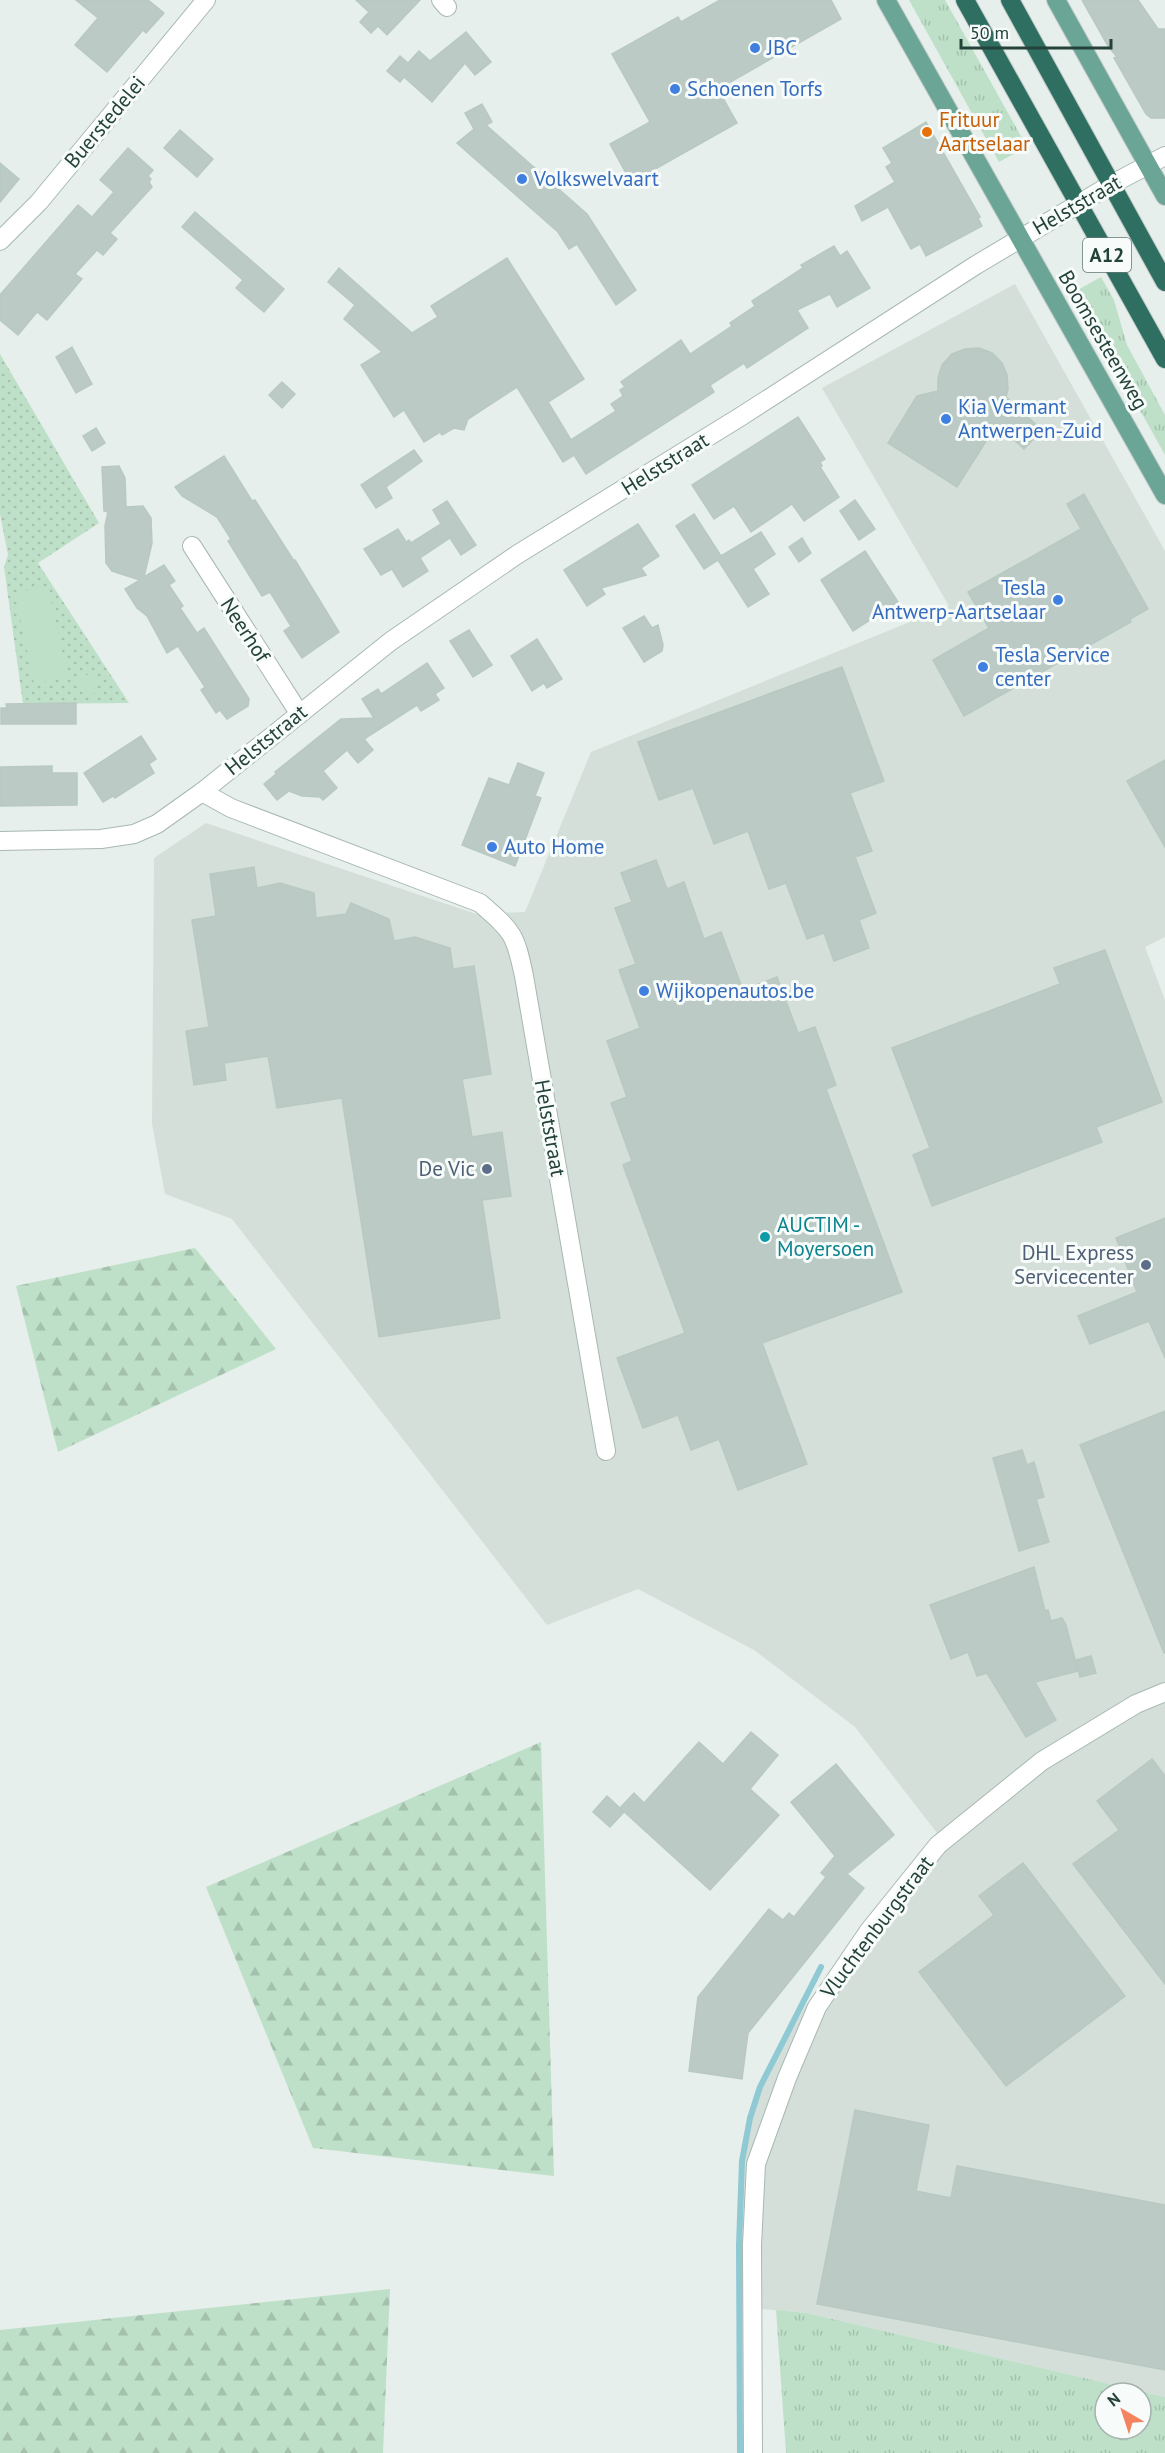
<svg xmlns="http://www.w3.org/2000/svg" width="1165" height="2453" font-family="'PT Sans',sans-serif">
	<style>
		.built { fill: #d4dfda }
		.grass { fill: url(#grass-tufts); fill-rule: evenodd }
		.forest { fill: url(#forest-firs) }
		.park { fill: url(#park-dots) }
		.pitch { fill: #bfe0c8 }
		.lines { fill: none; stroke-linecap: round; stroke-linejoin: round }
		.stream { stroke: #8ec9d4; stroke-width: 6 }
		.building { fill: #bbcac4; stroke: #b8c9c2; stroke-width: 1.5 }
		.minor-casing { stroke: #a8b8b2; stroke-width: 20 }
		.major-casing { stroke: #c2cac8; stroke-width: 20 }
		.highway-casing { stroke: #c2cac8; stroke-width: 20 }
		.minor { stroke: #fff; stroke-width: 18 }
		.major { stroke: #6aa596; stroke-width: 18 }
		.highway { stroke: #2f6f62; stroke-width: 18 }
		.shop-dot { fill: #3f7fe0; stroke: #f7fbf9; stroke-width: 2 }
		.food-dot { fill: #e8710a; stroke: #f7fbf9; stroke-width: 2 }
		.service-dot { fill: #5c6f8a; stroke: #f7fbf9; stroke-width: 2 }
		.culture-dot { fill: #0f9aa8; stroke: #f7fbf9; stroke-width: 2 }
		.labels { text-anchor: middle; stroke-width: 6; stroke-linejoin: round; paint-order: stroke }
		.shield { fill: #f7fbf9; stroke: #637a73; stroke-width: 1.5 }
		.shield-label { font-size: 20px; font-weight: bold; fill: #24423a }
		.shop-label { font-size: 21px; fill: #366cbe; stroke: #f7fbf9; text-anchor: start }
		.food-label { font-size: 21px; fill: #c56008; stroke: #f7fbf9; text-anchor: start }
		.street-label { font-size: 21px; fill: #24423a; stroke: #f7fbf9 }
		.service-label { font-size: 21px; fill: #4e5e75; stroke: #f7fbf9; text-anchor: end }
		.culture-label { font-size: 21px; fill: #0d838f; stroke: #f7fbf9; text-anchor: start }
	</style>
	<defs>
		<pattern id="grass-tufts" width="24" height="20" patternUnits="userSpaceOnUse" patternTransform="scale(1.5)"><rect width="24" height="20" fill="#bfe0c8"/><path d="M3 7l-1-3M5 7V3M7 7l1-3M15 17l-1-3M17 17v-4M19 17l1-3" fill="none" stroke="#a4c1ad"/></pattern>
		<pattern id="forest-firs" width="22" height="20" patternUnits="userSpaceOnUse" patternTransform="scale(1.5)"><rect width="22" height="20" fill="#bfe0c8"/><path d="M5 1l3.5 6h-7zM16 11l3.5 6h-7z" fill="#a4c1ad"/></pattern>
		<pattern id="park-dots" width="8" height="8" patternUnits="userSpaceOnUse" patternTransform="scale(1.5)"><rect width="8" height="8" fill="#bfe0c8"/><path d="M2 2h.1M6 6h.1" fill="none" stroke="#a4c1ad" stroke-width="1.8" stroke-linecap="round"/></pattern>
	</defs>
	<rect width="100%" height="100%" fill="#e6efeb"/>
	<path class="built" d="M1015,284L1165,551V937L1145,947L1165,1000V2397L807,2313L739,2307V2245L742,2161L750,2118L760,2087L806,2005L861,1928L937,1833L855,1727L754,1650L638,1589L547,1625L232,1219L165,1194L152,1124L154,858L206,823L476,914L525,912L591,752L949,606L822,388Z"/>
	<g class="grass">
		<path d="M909,0H945L1027,147L999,162Z"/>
		<path d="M1101,277L1114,300L1127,345L1165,415V455L1074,292Z"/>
		<path d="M776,2310L807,2313L1165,2397V2453H786ZM1105,2393H1141V2429H1105Z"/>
	</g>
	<g class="forest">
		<path d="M195,1248L276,1349L58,1452L16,1286Z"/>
		<path d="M541,1742L554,2176L313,2148L206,1887Z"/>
		<path d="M390,2289L383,2453H0V2330Z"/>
	</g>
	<path class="park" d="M0,354L99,523L38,563L129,703L23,704L4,567L8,555L0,514Z"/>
	<g class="pitch">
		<path d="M48,586L68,677L34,684L15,593Z"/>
		<path d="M80,674L97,676L94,694L77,691Z"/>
	</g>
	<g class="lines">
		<path class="stream" d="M740,2453L739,2245L742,2161L750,2118L760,2087L821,1967"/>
	</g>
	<g class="building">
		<path d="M76,0H148L164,13L146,33L143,30L107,72L75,45L98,18Z"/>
		<path d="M356,0H420L387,35L378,26L371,33L360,22L369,12Z"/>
		<path d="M720,0H831L841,19L718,89L737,123L648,173L649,175L632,184L610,144L650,122L612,54L678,17L681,22Z"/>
		<path d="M1082,0H1138L1158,29H1165V118H1151L1146,114L1114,58L1117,57L1108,46Z"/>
		<path d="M466,32L491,62L475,75L465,63L432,102L404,77L400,82L387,71L400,56L408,63L419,51L430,61Z"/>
		<path d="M482,104L492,122L486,125L587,214L636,290L616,305L577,244L569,249L558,232L457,143L474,129L465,113Z"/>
		<path d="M926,122L980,217L978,218L982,226L926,256L920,244L911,249L888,207L862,221L855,206L895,182L886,167L892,163L883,148Z"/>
		<path d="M180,130L213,159L197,177L164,148Z"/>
		<path d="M128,148L153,170L148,176L151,179L149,182L152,187L110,233L117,239L103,255L97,250L75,274L82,279L47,320L37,312L18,335L0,320V295L78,205L92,217L114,192L100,180Z"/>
		<path d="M0,163L19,179L0,202Z"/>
		<path d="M195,212L284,289L264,312L236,288L243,280L182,227Z"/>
		<path d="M834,246L840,256L847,251L870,288L837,307L830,294L797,310L808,328L747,368L744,363L710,385L714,392L586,474L574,455L563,462L517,387L468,419L464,430L454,428L442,435L440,432L424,442L404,410L394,417L361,365L382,352L344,319L355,305L328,282L339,268L412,333L438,317L431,306L507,258L584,379L548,402L571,440L616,411L611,404L623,396L620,390L625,387L621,382L681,340L690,354L732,326L730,323L755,306L752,301L803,268L801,265Z"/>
		<path d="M72,347L92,384L76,393L56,357Z"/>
		<path d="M979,348L992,353L1002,363L1007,375L1008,389L1006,397L1042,430L1024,449L997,424L957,487L888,443L917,396L938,391V378L942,365L952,354L965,349Z"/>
		<path d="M282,382L295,394L282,408L269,395Z"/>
		<path d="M798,417L825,459L820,462L822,466L820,467L839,497L804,521L792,504L751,532L734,506L714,519L692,485Z"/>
		<path d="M96,428L105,443L92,451L83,436Z"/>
		<path d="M414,450L422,461L386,487L392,498L376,508L361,485Z"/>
		<path d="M224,456L252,501L255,500L294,561L295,560L339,632L302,658L284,631L291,626L270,592L262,596L228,541L231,539L217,517L182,496L175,487Z"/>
		<path d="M119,466L125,478L126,507L143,506L151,518L152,543L144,577L164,565L175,581L169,585L183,606L180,608L197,633L204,628L249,699L248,706L227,719L220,710L216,713L201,690L205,687L178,646L167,653L147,616L137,608L125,589L140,580L112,571L106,563L105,526L108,512L104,511L102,467Z"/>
		<path d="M1084,494L1148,609L1130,619L1131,622L964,716L933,660L989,628L968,592L1081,529L1067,504Z"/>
		<path d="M855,500L875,529L859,540L840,511Z"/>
		<path d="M447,501L476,545L461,555L450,538L420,558L428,571L403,587L392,569L381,575L364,549L398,529L406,542L409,540L411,543L441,524L433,510Z"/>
		<path d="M694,514L721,556L761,532L775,554L753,569L769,594L748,607L718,560L704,569L676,526Z"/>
		<path d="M638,524L659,556L641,568L646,575L601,588L605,594L587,606L564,570Z"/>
		<path d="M802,538L811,553L799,562L789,547Z"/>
		<path d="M865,551L898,602L853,631L821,580Z"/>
		<path d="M644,616L652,628L658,625L663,645L662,651L644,662L623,628Z"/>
		<path d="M469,630L492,665L473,677L450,641Z"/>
		<path d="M537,639L562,679L547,688L544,683L532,691L511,656Z"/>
		<path d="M427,663L444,688L435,694L439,700L421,711L417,705L364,739L373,750L358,763L347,750L323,771L337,788L323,800L320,797L302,796L289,791L277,800L264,784L276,774L275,772L341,719L374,718L362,699L378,689L381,694Z"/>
		<path d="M842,667L884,781L850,793L872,851L855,857L876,913L859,920L869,948L834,961L824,933L807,939L786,883L769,889L748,831L714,844L693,788L659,800L638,742Z"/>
		<path d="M76,703V724H1V708H7L6,704Z"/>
		<path d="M141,736L156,759L149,764L154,773L115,798L113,796L103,802L84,773Z"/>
		<path d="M1165,760V847L1127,781Z"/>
		<path d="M518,763L544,773L535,796L541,798L515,866L462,845L489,778L509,785Z"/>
		<path d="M52,766V773H77V805L0,806V767Z"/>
		<path d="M656,860L667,889L684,882L704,939L721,932L743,990L777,977L798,1033L815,1027L836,1085L826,1089L902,1292L762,1343L807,1464L738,1490L719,1439L691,1450L678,1415L643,1428L617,1358L685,1333L623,1165L632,1161L611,1103L627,1097L607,1041L640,1028L619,970L636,964L615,908L632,902L621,873Z"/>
		<path d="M254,867L257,888L280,883L314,893L316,918L346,914L351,903L389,919L394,941L415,937L450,948L453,969L474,966L491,1074L462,1079L472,1137L502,1132L511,1196L482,1200L500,1318L379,1337L342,1098L277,1108L268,1056L224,1063L226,1080L194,1085L186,1031L209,1027L192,920L216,916L210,874Z"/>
		<path d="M1105,950L1162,1102L1096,1127L1102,1142L932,1206L913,1155L930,1148L892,1048L1060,984L1054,968Z"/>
		<path d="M1165,1218V1358L1149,1321L1090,1344L1078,1316L1137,1292L1116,1238Z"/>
		<path d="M1165,1411V1653H1164L1080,1445Z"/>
		<path d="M1022,1450L1027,1465L1034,1462L1044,1497L1036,1499L1049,1542L1019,1551L993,1458Z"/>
		<path d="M1034,1567L1045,1611L1048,1610L1051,1621L1062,1618L1066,1625L1078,1671L1035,1682L1056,1720L1026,1737L987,1673L977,1676L968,1652L951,1659L930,1605Z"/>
		<path d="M1091,1656L1096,1673L1080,1677L1076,1660Z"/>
		<path d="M751,1732L778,1755L750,1789L779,1815L710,1890L620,1808L634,1793L644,1803L699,1742L723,1764Z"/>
		<path d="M1152,1759L1165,1776V1984L1073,1864L1119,1830L1097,1801Z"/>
		<path d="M836,1764L894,1835L847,1874L864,1888L748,2033L742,2079L689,2071L698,1997L769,1909L783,1920L789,1913L794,1917L826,1877L821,1873L835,1856L791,1802Z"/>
		<path d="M607,1796L624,1812L610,1827L593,1812Z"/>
		<path d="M1023,1863L1125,1996L1006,2086L919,1972L994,1915L979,1896Z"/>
		<path d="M855,2110L929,2125L916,2191L951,2198L957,2166L1165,2205V2370L817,2304Z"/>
	</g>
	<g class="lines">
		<defs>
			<g id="minor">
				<path d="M441,0L447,7"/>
				<path d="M0,241L39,202L206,0"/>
				<path d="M192,546L299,713"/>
				<path d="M202,792L231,808L480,903C513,932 515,933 524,976L606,1451"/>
				<path d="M0,841L101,839L134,834L157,824L202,792L391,641L518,554L740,417L976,265L1112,184L1165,156"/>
				<path d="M753,2453L752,2245L756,2164L787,2078L817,2007L868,1932L938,1845L1042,1761L1136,1704L1165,1692"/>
			</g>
			<g id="major">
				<path d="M886,0L1165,495"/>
				<path d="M1056,0L1165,196"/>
			</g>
			<g id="highway">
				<path d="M965,0L1165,359"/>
				<path d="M1010,0L1165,282"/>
			</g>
		</defs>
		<use href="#minor" class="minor-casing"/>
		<use href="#major" class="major-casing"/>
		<use href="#highway" class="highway-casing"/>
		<use href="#minor" class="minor"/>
		<use href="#major" class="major"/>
		<use href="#highway" class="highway"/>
	</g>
	<g class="shop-dot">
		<circle cx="755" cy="48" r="6"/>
		<circle cx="675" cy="89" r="6"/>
		<circle cx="522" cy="179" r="6"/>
		<circle cx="946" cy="419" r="6"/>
		<circle cx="1058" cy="600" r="6"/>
		<circle cx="983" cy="667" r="6"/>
		<circle cx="492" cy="847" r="6"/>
		<circle cx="644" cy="991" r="6"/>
	</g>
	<circle class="food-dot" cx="927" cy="132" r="6"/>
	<g class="service-dot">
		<circle cx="487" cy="1169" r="6"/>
		<circle cx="1146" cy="1265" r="6"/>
	</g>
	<circle class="culture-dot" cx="765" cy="1237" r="6"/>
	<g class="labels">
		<rect class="shield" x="1083" y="238" width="48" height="34" rx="4.5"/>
		<g class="shield-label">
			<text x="1107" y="262">A12</text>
		</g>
		<g class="shop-label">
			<text x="767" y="55">JBC</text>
			<text x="687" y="96">Schoenen Torfs</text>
			<text x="534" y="186">Volkswelvaart</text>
			<text x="958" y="414">Kia Vermant<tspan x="958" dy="24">Antwerpen-Zuid</tspan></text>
			<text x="1046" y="595" text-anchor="end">Tesla<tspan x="1046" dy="24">Antwerp-Aartselaar</tspan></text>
			<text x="995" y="662">Tesla Service<tspan x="995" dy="24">center</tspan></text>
			<text x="504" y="854">Auto Home</text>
			<text x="656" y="998">Wijkopenautos.be</text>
		</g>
		<g class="food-label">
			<text x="939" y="127">Frituur<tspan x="939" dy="24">Aartselaar</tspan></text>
		</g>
		<g class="street-label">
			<text transform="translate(105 122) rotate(-50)" y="7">Buerstedelei</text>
			<text transform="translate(1077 205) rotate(-30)" y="7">Helststraat</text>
			<text transform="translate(1103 340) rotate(60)" y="7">Boomsesteenweg</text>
			<text transform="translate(665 464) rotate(-32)" y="7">Helststraat</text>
			<text transform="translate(245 630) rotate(57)" y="7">Neerhof</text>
			<text transform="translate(266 740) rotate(-39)" y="7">Helststraat</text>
			<text transform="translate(550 1128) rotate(80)" y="7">Helststraat</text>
			<text transform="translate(877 1927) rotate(-53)" y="7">Vluchtenburgstraat</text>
		</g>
		<g class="service-label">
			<text x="475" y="1176">De Vic</text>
			<text x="1134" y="1260">DHL Express<tspan x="1134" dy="24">Servicecenter</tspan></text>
		</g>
		<g class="culture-label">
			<text x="777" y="1232">AUCTIM -<tspan x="777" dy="24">Moyersoen</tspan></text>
		</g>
	</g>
	<g transform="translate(1123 2411) rotate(321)"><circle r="28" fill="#f7fbf9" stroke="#a3b1ad" stroke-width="1.5"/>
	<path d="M0-4.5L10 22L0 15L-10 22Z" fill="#f4845f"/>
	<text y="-9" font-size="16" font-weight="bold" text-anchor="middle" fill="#24423a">N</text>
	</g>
	<path d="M961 39v9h150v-9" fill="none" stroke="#24423a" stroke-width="3"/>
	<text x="970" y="39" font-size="18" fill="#24423a" stroke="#f7fbf9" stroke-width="4.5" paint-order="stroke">50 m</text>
</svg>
